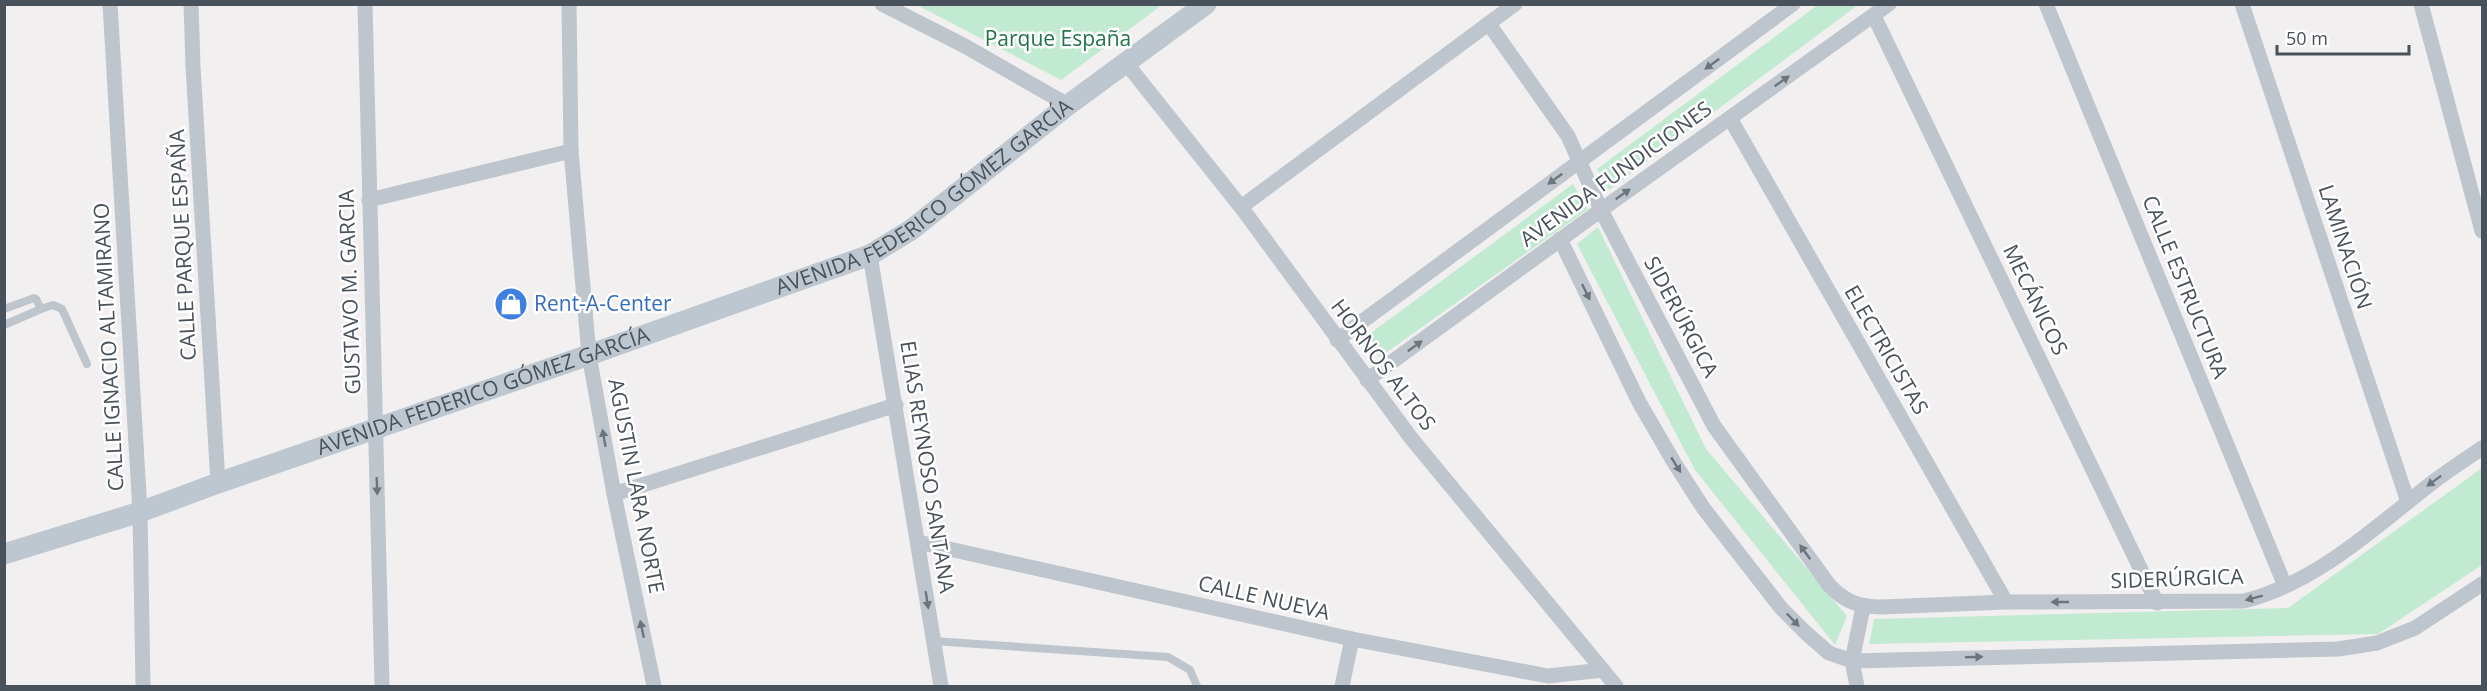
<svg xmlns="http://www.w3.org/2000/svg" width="2487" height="691" font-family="'Open Sans',sans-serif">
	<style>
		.green { fill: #c2ead2 }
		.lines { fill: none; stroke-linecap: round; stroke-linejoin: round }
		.lane { stroke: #bfc5cc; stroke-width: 8 }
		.street { stroke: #bfc5cc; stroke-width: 15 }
		.secondary { stroke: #bec7d0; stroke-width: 21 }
		.oneway { fill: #6c747c }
		.labels { text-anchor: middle; stroke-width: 5; stroke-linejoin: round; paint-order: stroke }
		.park-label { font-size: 21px; fill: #21734c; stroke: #fff }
		.street-label { font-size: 21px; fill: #49515a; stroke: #fff }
		.shop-label { font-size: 21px; fill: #366cbe; stroke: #fff; text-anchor: start }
	</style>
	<rect width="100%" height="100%" fill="#f1efef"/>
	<g class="green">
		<path d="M1819,4L1858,5L1609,190L1597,169Z"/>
		<path d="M917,5H1162L1061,80Z"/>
		<path d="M1573,184L1588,209L1380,357L1364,338Z"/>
		<path d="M1598,227L1706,449L1847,616L1835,645L1695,470L1577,244Z"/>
		<path d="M2482,468V565L2378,634L1869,644L1874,619L2288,608Z"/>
	</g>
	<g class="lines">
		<g class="lane">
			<path d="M4,309L34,298L36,299L41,309L4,325"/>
			<path d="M41,309L53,305L62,309L87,364"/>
			<path d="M933,641L1168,657L1190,670L1197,686"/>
		</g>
		<g class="street">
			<path d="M110,4L140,512L143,686"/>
			<path d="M191,4L193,66L218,483"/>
			<path d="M365,4L382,686"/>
			<path d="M569,4L571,151L589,355L614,494L654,686"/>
			<path d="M882,4L963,45L1068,105"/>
			<path d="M2046,4L2285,586"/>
			<path d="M2242,4L2408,502"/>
			<path d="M2421,4L2482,231"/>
			<path d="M1874,16L2157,603"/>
			<path d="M1489,24L1568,136L1601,210L1714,426L1829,585C1845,602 1859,607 1882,607L2006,602L2244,601C2318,582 2374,528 2433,482C2449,470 2466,459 2482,448"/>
			<path d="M1126,63L1241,207L1411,438L1616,686"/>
			<path d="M1730,118L2006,602"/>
			<path d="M369,200L571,151"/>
			<path d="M1241,207L1515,4"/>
			<path d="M1560,239L1639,402L1675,464L1704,509L1781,608L1806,633L1829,653L1852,661L2338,649L2377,643L2415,628L2482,584"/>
			<path d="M870,255L941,686"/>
			<path d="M1337,340L1793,4"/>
			<path d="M1367,380L1601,210L1889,4"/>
			<path d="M614,494L896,405"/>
			<path d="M918,542L1352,639L1548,676L1603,670"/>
			<path d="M1342,686L1352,639"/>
			<path d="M1857,686L1852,661L1863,607"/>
		</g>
		<path class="secondary" id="s1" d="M4,554L140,512L218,483L589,355L870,255L911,230L1068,105L1206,4"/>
	</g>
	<defs><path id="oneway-solid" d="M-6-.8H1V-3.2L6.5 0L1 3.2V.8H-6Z" transform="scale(1.5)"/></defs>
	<g class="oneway">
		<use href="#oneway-solid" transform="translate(1712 64) rotate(144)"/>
		<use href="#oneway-solid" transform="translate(1782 81) rotate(-35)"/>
		<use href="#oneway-solid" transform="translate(1555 179) rotate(144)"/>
		<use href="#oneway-solid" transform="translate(1623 194) rotate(-35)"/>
		<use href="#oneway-solid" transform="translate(1586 292) rotate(64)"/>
		<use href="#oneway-solid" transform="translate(1415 346) rotate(-36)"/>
		<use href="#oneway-solid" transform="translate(604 438) rotate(-100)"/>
		<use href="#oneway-solid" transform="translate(1676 465) rotate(58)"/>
		<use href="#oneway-solid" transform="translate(2434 481) rotate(143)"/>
		<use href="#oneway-solid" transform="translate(377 486) rotate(88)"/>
		<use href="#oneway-solid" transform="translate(1805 552) rotate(-126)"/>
		<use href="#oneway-solid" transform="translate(2254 598) rotate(165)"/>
		<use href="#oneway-solid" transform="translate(927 600) rotate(81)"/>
		<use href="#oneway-solid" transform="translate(2060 602) rotate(-180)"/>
		<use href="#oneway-solid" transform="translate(1793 620) rotate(46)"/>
		<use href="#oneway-solid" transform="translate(642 629) rotate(-102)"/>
		<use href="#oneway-solid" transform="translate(1974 657) rotate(-2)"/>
	</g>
	<defs>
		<symbol id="shop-disc" viewBox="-11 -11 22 22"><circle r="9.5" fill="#3f7fe0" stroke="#fff"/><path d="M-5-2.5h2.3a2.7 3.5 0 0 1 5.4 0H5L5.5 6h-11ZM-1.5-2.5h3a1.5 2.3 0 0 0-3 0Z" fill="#fff"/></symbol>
	</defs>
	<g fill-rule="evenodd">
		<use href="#shop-disc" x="492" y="285" width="38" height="38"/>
	</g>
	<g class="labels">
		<g class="park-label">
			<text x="1058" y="46">Parque España</text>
		</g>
		<g class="street-label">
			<text transform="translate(1616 174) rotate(-36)" y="7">AVENIDA FUNDICIONES</text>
			<text dy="7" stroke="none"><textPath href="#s1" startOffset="992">AVENIDA FEDERICO GÓMEZ GARCÍA</textPath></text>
			<text transform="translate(183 245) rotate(-93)" y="7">CALLE PARQUE ESPAÑA</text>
			<text transform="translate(2345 247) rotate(72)" y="7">LAMINACIÓN</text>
			<text transform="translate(2185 287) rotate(68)" y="7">CALLE ESTRUCTURA</text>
			<text transform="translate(350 292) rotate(-92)" y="7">GUSTAVO M. GARCIA</text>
			<text transform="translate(2035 300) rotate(64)" y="7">MECÁNICOS</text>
			<text transform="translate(1681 317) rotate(62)" y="7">SIDERÚRGICA</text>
			<text transform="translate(109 347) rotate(-93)" y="7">CALLE IGNACIO ALTAMIRANO</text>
			<text transform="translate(1886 350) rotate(60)" y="7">ELECTRICISTAS</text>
			<text transform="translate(1383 365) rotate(53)" y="7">HORNOS ALTOS</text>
			<text dy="7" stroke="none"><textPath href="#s1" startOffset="506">AVENIDA FEDERICO GÓMEZ GARCÍA</textPath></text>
			<text transform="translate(927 467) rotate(81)" y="7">ELIAS REYNOSO SANTANA</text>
			<text transform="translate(636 486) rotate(79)" y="7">AGUSTIN LARA NORTE</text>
			<text transform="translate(2177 579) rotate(-2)" y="7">SIDERÚRGICA</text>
			<text transform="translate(1264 598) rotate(13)" y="7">CALLE NUEVA</text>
		</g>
		<g class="shop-label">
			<text x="534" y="311">Rent-A-Center</text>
		</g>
	</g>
	<rect width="2487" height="691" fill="none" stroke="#49515a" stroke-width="12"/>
	<path d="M2277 45v9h132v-9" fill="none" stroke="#49515a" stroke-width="3"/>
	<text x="2286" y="45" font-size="18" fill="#49515a" stroke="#ffffff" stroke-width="4.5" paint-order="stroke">50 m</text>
</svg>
